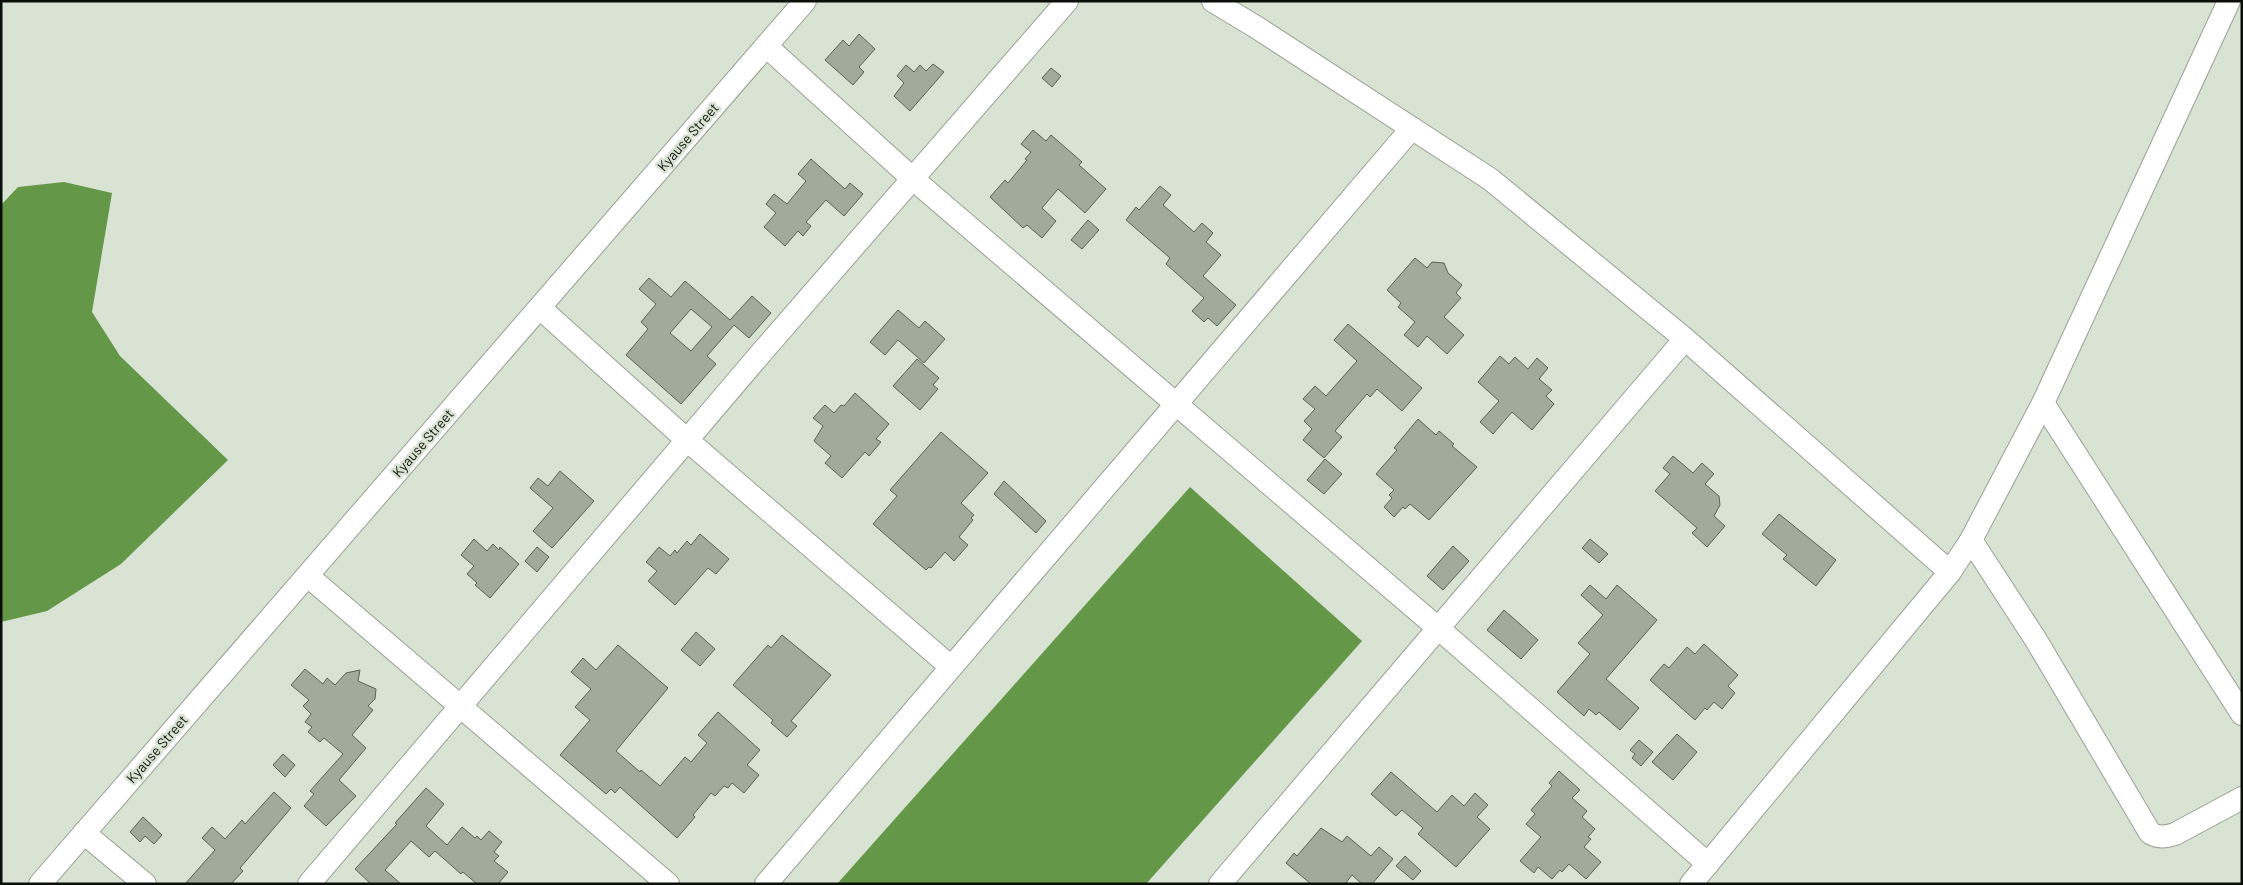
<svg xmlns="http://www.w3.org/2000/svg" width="2243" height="885" font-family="Barlow,sans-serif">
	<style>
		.water { fill: #649748 }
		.building { fill: #a0ab9b; stroke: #586254; fill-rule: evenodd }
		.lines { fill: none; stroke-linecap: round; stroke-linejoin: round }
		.minor-casing { stroke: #96a191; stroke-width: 24 }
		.minor { stroke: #fff; stroke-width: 22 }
		.labels { text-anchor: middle; stroke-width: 5; stroke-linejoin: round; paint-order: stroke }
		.street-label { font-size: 14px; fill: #0b0f0a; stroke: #d8e3d3 }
	</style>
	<rect width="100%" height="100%" fill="#d8e3d3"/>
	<g class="water">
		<path d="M64,182L112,193L92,312L120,356L228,460L121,564L47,611L1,622V205L18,187Z"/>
		<path d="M1190,487L1362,641L1146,884H837Z"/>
	</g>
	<g class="building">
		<path d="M859,34L875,49L859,67L864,72L853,85L825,60L843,40L849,46Z"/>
		<path d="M933,64L944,72L910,111L894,96L904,83L897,76L906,65L914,72L920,65L926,71Z"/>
		<path d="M1051,68L1061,76L1052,87L1042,78Z"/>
		<path d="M1033,130L1046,141L1051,135L1082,162L1079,165L1106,189L1085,213L1058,189L1042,208L1056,221L1042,238L1027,225L1023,228L990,197L1005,180L1008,183L1027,160L1025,159L1031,152L1021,144Z"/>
		<path d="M811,159L845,189L850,183L863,194L844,216L826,200L806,222L811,226L803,236L798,231L785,246L764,227L776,213L766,204L774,194L787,204L806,181L798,174Z"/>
		<path d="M1160,186L1171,195L1163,205L1194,232L1202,223L1213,233L1206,242L1221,255L1203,276L1236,305L1217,326L1208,318L1204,322L1192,311L1204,298L1166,264L1170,258L1126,220L1136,207L1139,210Z"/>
		<path d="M1088,220L1099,230L1082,249L1071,240Z"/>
		<path d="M1415,258L1427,268L1432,262L1444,263L1448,273L1462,285L1456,293L1461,298L1444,317L1464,335L1447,354L1427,336L1418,347L1404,335L1415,322L1398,307L1401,303L1387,290Z"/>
		<path d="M649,278L671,297L685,281L730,320L752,296L771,313L749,338L734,325L707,356L716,364L681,404L626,355L648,329L641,322L656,304L639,289ZM691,309L712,327L691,351L670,333Z"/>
		<path d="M898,310L919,328L925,321L945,339L924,363L898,340L885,355L870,342Z"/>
		<path d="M1348,324L1422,388L1402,411L1377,389L1370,397L1367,394L1335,431L1342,437L1324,458L1303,440L1312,429L1304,421L1315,409L1303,399L1315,386L1326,396L1357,361L1334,340Z"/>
		<path d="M1500,356L1509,364L1515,357L1528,369L1537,358L1548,368L1539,379L1552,390L1546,396L1554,404L1532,430L1512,412L1493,434L1480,422L1499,401L1478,382Z"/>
		<path d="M917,359L939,378L933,385L938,389L920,410L893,386Z"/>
		<path d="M855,393L889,424L876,439L881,442L869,456L865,452L842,478L825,463L831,456L814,441L823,426L813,418L825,405L834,413L841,405L844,406Z"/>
		<path d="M1418,419L1436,435L1439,431L1454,444L1452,446L1477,467L1429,520L1410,504L1405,509L1403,507L1394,517L1384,507L1392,498L1389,495L1394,490L1376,474L1397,450L1394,448Z"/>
		<path d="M941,432L988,473L961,503L974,515L971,518L973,520L959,537L968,545L954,561L945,552L931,568L929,567L926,570L873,524L897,496L890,490Z"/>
		<path d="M1673,456L1693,473L1702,463L1714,474L1705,484L1719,496L1720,505L1714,516L1725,526L1707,547L1692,533L1697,528L1655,491L1670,474L1663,468Z"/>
		<path d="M1325,459L1342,474L1324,494L1307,480Z"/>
		<path d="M560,471L594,501L552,548L533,531L553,508L530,488L538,478L548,486Z"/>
		<path d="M1004,481L1046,521L1036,533L994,494Z"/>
		<path d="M1779,514L1836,560L1816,586L1783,559L1787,555L1762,534Z"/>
		<path d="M700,534L729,559L716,574L708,568L675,605L648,581L657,571L646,562L659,547L670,556L675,550L677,553L687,541L691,545Z"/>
		<path d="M474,539L487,551L493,544L499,550L500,547L519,564L490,598L475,585L477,583L467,574L474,566L461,555Z"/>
		<path d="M1590,539L1608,554L1599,563L1582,548Z"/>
		<path d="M1453,546L1469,561L1443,590L1427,576Z"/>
		<path d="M537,547L549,557L537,572L525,561Z"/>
		<path d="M1590,585L1606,599L1617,585L1657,620L1606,679L1639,708L1620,730L1599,712L1596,715L1589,709L1584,716L1557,692L1590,654L1578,643L1603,615L1581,595Z"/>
		<path d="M1504,610L1538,640L1521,659L1487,630Z"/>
		<path d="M696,632L715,649L700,666L681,650Z"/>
		<path d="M782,635L831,675L791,721L797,726L787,737L771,723L773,720L733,685L768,645L771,648Z"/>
		<path d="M1704,644L1738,675L1728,686L1735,693L1722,709L1714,702L1707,710L1705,708L1695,720L1650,680L1664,664L1669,668L1687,647L1695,654Z"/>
		<path d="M618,645L668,688L616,751L640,772L641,770L660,786L685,757L691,762L707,743L698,735L718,712L760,750L747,765L759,775L744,793L732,783L728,788L724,786L715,796L711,793L693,815L695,817L677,838L620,787L615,793L611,789L606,794L560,755L590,720L575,707L591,689L571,672L583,658L596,670Z"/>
		<path d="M305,669L323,684L327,678L335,685L346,673L360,670L358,681L376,689L375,699L368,706L373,710L352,735L366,748L339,780L356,796L326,826L304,806L314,794L310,791L343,754L324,738L320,742L308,732L312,727L305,722L311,714L303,706L309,700L291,685Z"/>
		<path d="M1677,734L1697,752L1673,780L1652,762Z"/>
		<path d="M1639,740L1653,752L1641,766L1632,758L1635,754L1630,750Z"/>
		<path d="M283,754L295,765L285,777L273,765Z"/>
		<path d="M1559,771L1580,790L1572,798L1587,811L1582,817L1595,829L1588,837L1591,839L1584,847L1601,862L1586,879L1569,864L1562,872L1560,870L1552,879L1538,867L1534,873L1520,861L1541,837L1526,824L1535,814L1531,810L1552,786L1549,783Z"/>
		<path d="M1391,772L1437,812L1452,795L1464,806L1475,793L1488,805L1477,817L1490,829L1456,867L1418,834L1423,828L1402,810L1396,816L1371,794Z"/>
		<path d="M426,788L444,804L426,826L447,845L462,827L475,838L477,836L481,840L489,831L502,842L494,852L499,856L494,861L508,872L498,884H477L463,872L461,874L435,851L429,857L411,841L385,870L401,884H371L355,869L397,824L395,823Z"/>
		<path d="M274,792L291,808L240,868L243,871L231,884H185L215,850L202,838L212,827L225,839L242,820L245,824Z"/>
		<path d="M143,817L162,835L154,844L145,836L140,842L130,832Z"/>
		<path d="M1321,828L1342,842L1347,836L1371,856L1379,847L1393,859L1372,884H1362L1352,875L1345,884H1311L1286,863L1294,853L1297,856Z"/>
		<path d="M1405,856L1421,871L1413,880L1396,866Z"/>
	</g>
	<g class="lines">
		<defs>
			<g id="minor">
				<path d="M1213,1L1256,27L1490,179L1685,339L1950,572"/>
				<path d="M766,46L913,179L1438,628L1708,864"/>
				<path d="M540,308L687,440L951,667"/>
				<path d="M2043,403L2242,714"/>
				<path d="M1971,540L2036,640L2150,833C2159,838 2165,837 2175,834L2242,798"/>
				<path d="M308,576L668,884"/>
				<path d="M84,833L145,884"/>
				<path d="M40,884L805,1"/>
				<path d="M309,884L762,352L1067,1"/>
				<path d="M766,884L1412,128"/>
				<path d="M1220,884L1685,339"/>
				<path d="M1691,884L1950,572L1971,540L2043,403L2229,1"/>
			</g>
		</defs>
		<use href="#minor" class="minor-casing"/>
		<use href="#minor" class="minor"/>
	</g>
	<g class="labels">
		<g class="street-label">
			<text transform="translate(688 137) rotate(-49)" y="5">Kyause Street</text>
			<text transform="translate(423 443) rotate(-49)" y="5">Kyause Street</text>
			<text transform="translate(157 749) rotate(-49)" y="5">Kyause Street</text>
		</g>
	</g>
	<rect width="2243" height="885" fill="none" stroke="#0b0f0a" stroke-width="5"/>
</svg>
